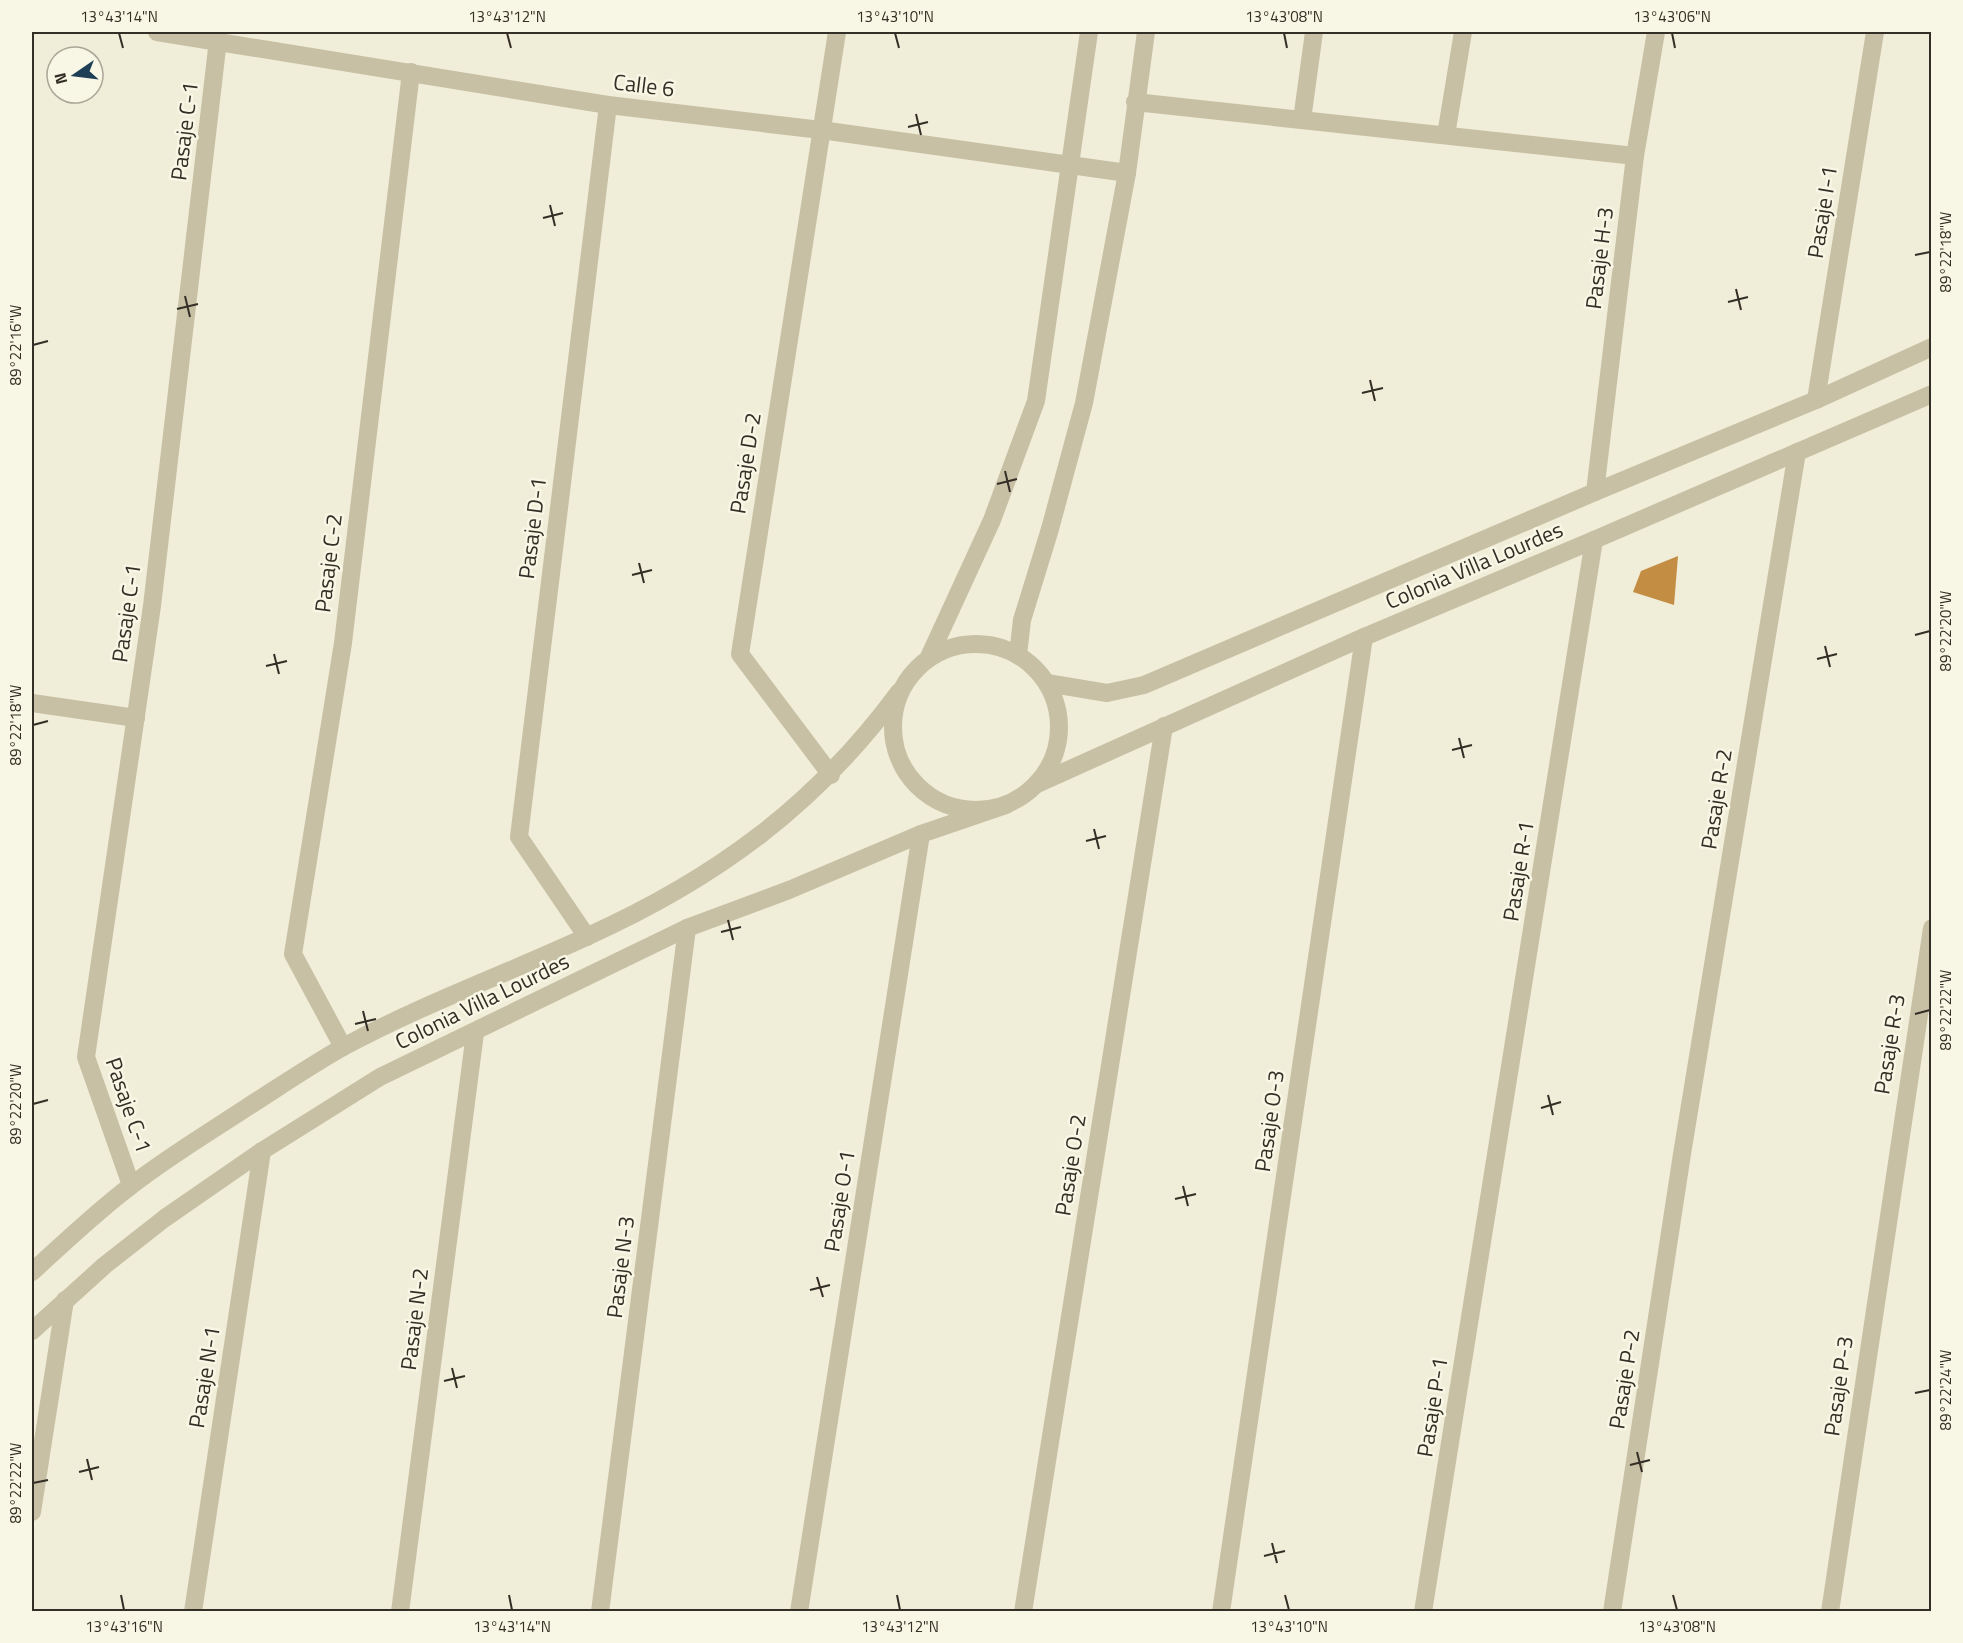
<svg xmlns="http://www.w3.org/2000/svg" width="1963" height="1643" font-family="'Titillium Web',sans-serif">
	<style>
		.building { fill: #c38d44 }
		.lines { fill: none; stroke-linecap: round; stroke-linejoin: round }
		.street { stroke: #c8c0a5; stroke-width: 18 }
		.ticks { fill: none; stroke: #342f26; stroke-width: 2 }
		.labels { text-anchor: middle; stroke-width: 5; stroke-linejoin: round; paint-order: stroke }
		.street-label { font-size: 22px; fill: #342f26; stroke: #f8f6e4 }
		.neatline { fill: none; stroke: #342f26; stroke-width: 2 }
		.ticks-label { font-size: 15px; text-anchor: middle; fill: #342f26 }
	</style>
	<rect width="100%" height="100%" fill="#f0edd8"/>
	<path class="building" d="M1678,556L1674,605L1633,592L1641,571Z"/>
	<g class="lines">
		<g class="street">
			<path d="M157,32L608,105L821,130L1127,173"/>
			<path d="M1135,102L1635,156"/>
			<path d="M1302,120L1314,32"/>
			<path d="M1446,135L1463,32"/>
			<path d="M1816,400L1875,32"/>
			<path d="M1595,492L1635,156L1656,32"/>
			<circle cx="976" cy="727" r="83"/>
			<path d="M1018,655L1022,620L1050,529L1084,403L1127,173L1146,32"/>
			<path d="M929,657L992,520L1036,401L1089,32"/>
			<path d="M1047,683L1107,693L1144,685L1595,492L1816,400L1932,347"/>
			<path d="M32,703L136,718"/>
			<path d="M831,775L740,654L837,32"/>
			<path d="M1037,784L1364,637L1594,540L1932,394"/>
			<path d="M587,937L519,837L608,105"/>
			<path d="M343,1047L293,954L343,643L411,72"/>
			<path d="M131,1185L86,1057L152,606L218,40"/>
			<path d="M32,1272C64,1243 97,1211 132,1185C168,1157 208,1133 246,1108C279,1087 311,1065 345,1046C423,1004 506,974 586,937C715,879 815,806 899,692"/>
			<path d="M32,1331L105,1265L165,1218L262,1151L380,1077L687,928L789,890L921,834L1006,805"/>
			<path d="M32,1512L65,1300"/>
			<path d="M193,1612L262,1151"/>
			<path d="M400,1612L475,1033"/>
			<path d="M600,1612L687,928"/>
			<path d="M799,1612L921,834"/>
			<path d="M1023,1612L1164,726"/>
			<path d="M1221,1612L1364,637"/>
			<path d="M1423,1612L1594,540"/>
			<path d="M1612,1612L1682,1154L1797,452"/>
			<path d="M1830,1612L1932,928"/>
		</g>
	</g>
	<path class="ticks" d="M119,33L123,48M507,33L511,48M895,33L899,48M1284,33L1287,48M1672,33L1675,48M916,114L921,135M908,127L928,122M550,205L555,226M543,218L563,213M1915,255L1930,252M1736,289L1741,310M185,296L190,317M1728,302L1748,297M177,309L198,304M33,345L48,341M1370,380L1375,401M1362,393L1383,388M1005,471L1010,492M997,484L1017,479M639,563L644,583M632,575L652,570M1915,635L1930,631M1825,646L1830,667M274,654L279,674M1817,659L1837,654M266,666L287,661M33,725L48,721M1459,738L1464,758M1452,750L1472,745M1094,829L1099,849M1086,841L1106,836M728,920L733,940M721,932L741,927M363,1011L368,1031M1915,1014L1930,1010M355,1024L376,1019M1548,1095L1553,1115M33,1104L48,1100M1541,1108L1561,1102M1183,1186L1188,1206M1175,1199L1196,1194M817,1277L823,1297M810,1290L830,1285M452,1368L457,1388M444,1381L465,1376M1915,1393L1930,1390M1637,1452L1642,1472M87,1459L92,1480M1630,1465L1650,1460M79,1472L99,1467M33,1483L48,1480M1272,1543L1277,1563M1264,1556L1285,1551M121,1595L124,1610M509,1595L512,1610M897,1595L900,1610M1285,1595L1289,1610M1673,1595L1677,1610"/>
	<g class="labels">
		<g class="street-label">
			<text transform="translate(644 85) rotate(7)" y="8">Calle 6</text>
			<text transform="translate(184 131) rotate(-83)" y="8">Pasaje C-1</text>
			<text transform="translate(1822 212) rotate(-81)" y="8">Pasaje I-1</text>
			<text transform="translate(1599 258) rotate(-83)" y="8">Pasaje H-3</text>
			<text transform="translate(745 463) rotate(-81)" y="8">Pasaje D-2</text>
			<text transform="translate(532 528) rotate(-83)" y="8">Pasaje D-1</text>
			<text transform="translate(328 563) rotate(-83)" y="8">Pasaje C-2</text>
			<text transform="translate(1474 565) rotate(-23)" y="8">Colonia Villa Lourdes</text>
			<text transform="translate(126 613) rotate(-82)" y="8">Pasaje C-1</text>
			<text transform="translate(1716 799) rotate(-81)" y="8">Pasaje R-2</text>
			<text transform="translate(1518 871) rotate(-81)" y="8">Pasaje R-1</text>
			<text transform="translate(482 1001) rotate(-26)" y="8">Colonia Villa Lourdes</text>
			<text transform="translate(1889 1044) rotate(-81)" y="8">Pasaje R-3</text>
			<text transform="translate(129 1105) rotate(71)" y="8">Pasaje C-1</text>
			<text transform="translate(1269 1121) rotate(-82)" y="8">Pasaje O-3</text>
			<text transform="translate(1070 1165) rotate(-81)" y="8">Pasaje O-2</text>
			<text transform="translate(839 1201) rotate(-81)" y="8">Pasaje O-1</text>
			<text transform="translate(620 1267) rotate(-83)" y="8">Pasaje N-3</text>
			<text transform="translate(414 1319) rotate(-83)" y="8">Pasaje N-2</text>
			<text transform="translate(204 1377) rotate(-81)" y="8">Pasaje N-1</text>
			<text transform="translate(1624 1379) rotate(-81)" y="8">Pasaje P-2</text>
			<text transform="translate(1838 1386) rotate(-82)" y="8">Pasaje P-3</text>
			<text transform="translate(1432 1407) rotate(-81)" y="8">Pasaje P-1</text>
		</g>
	</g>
	<rect width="1963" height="1643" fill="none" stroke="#f8f6e4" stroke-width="66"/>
	<g transform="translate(75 75) rotate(256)"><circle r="28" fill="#f8f6e4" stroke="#aaa698" stroke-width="1.5"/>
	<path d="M0-4.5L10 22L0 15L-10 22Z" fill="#1d3e54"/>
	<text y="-9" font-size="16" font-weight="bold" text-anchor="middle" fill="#342f26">N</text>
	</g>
	<rect x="33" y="33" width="1897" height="1577" class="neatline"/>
	<g class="ticks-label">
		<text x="119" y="22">13°43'14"N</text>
		<text x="507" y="22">13°43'12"N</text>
		<text x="895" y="22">13°43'10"N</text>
		<text x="1284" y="22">13°43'08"N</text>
		<text x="1672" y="22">13°43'06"N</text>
		<text transform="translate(1946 252) rotate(-90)" y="5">89°22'18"W</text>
		<text transform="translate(16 345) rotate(-90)" y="5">89°22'16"W</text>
		<text transform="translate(1946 631) rotate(-90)" y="5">89°22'20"W</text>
		<text transform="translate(16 725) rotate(-90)" y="5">89°22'18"W</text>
		<text transform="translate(1946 1010) rotate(-90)" y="5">89°22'22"W</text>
		<text transform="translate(16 1104) rotate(-90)" y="5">89°22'20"W</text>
		<text transform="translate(1946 1390) rotate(-90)" y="5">89°22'24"W</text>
		<text transform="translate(16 1483) rotate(-90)" y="5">89°22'22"W</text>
		<text x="124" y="1632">13°43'16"N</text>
		<text x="512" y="1632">13°43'14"N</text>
		<text x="900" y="1632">13°43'12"N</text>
		<text x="1289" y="1632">13°43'10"N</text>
		<text x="1677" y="1632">13°43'08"N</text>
	</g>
</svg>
